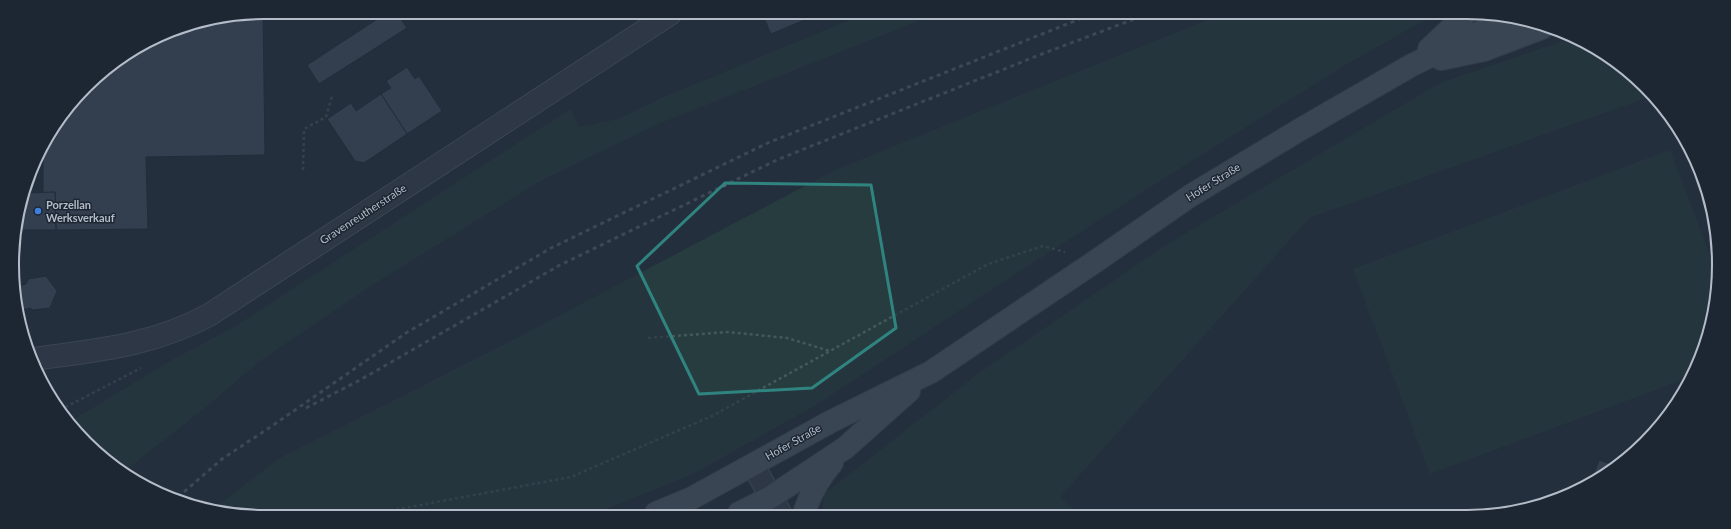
<svg xmlns="http://www.w3.org/2000/svg" width="1731" height="529" font-family="Lato,sans-serif">
	<style>
		.green { fill: #263c3f }
		.building { fill: #455162; stroke: #1f2835 }
		.lines { fill: none; stroke-linecap: round; stroke-linejoin: round }
		.minor-casing { stroke: #565f6c; stroke-width: 24 }
		.major-casing { stroke: #414a57; stroke-width: 24 }
		.path { stroke: #44595c; stroke-width: 2.5; stroke-dasharray: 3 3; stroke-linecap: butt }
		.minor { stroke: #38414e; stroke-width: 22 }
		.major { stroke: #56606e; stroke-width: 22 }
		.rail { stroke: #5a6575; stroke-width: 3; stroke-dasharray: 4 4; stroke-linecap: butt }
		.marked { fill: none; stroke: #308480; stroke-width: 3; stroke-linejoin: round }
		.shop-dot { fill: #3f7fe0; stroke: #1d2633; stroke-width: 1.5 }
		.labels { text-anchor: middle; stroke-width: 3; stroke-linejoin: round; paint-order: stroke }
		.street-label { font-size: 11px; fill: #b4bcc9; stroke: #1d2633 }
		.poi-label { font-size: 11px; font-weight: bold; fill: #b4bcc9; stroke: #1d2633; text-anchor: start }
		.rim { fill: none; stroke: #b4bcc9; stroke-width: 2 }
	</style>
	<rect width="100%" height="100%" fill="#242f3e"/>
	<g class="green">
		<path d="M864,14L933,15L658,124L542,180L369,287L260,361L201,411L122,473L71,421L172,360L234,327L570,109L579,127L618,119L664,97Z"/>
		<path d="M1217,16L1430,17L1345,65L1155,184L986,293L816,405L693,474L596,513L215,512L211,511L278,459L511,341L835,170Z"/>
		<path d="M1569,39L1607,55L1649,97L1309,218L1060,497L1078,514L822,513L824,494L979,373L1166,245L1440,83Z"/>
		<path d="M1670,150L1714,266V314L1690,377L1430,474L1353,269Z"/>
	</g>
	<g class="building">
		<path d="M263,12L265,155L146,157L148,229L56,230L55,192L43,193V159H36L38,153L98,75L168,31Z"/>
		<path d="M388,12L397,13L407,28L319,84L307,65Z"/>
		<path d="M762,14H813L814,16L771,34Z"/>
		<path d="M407,67L415,79L419,76L442,111L407,134L381,94L391,88L386,81Z"/>
		<path d="M381,94L407,134L364,163L355,161L327,119L351,103L356,111Z"/>
		<path d="M55,192L56,230H15L26,193Z"/>
		<path d="M46,276L57,291L50,308L33,310L30,308L22,310L25,333H22L21,330L18,286L26,284L28,279Z"/>
		<path d="M1599,460L1616,466L1591,482Z"/>
	</g>
	<g class="lines">
		<defs>
			<g id="minor">
				<path d="M34,359C98,350 151,346 209,315L670,14"/>
				<path d="M753,465L780,513"/>
			</g>
			<g id="major">
				<path d="M1429,49L1463,17"/>
				<path d="M1441,59L1484,50L1542,28"/>
				<path d="M656,513L692,498L830,422L931,372L1096,261L1190,196L1301,129L1412,65L1511,17"/>
				<path d="M739,513L771,497L845,448L909,391"/>
				<path d="M804,513C810,494 819,478 832,463"/>
			</g>
		</defs>
		<use href="#minor" class="minor-casing"/>
		<use href="#major" class="major-casing"/>
		<g class="path">
			<path d="M303,170L304,129L326,117L332,96"/>
			<path d="M648,338L728,332L787,338L830,351"/>
			<path d="M60,410L141,368"/>
			<path d="M354,512L394,510L571,477L712,416L988,264L1043,246L1065,252"/>
		</g>
		<use href="#minor" class="minor"/>
		<use href="#major" class="major"/>
		<g class="rail">
			<path d="M306,408L360,380L560,265L779,159L1042,54L1145,15"/>
			<path d="M178,497L222,459L272,426L406,333L551,248L770,142L1090,15"/>
		</g>
	</g>
	<path d="M0 0H1731V529H0ZM725,183L871,185L896,328L812,388L699,394L637,266Z" fill="#242f3e" fill-opacity=".55" fill-rule="evenodd"/>
	<path class="marked" d="M725,183L871,185L896,328L812,388L699,394L637,266Z"/>
	<circle class="shop-dot" cx="38" cy="211" r="4"/>
	<g class="labels">
		<g class="street-label">
			<text transform="translate(1213 182) rotate(-32)" y="4">Hofer Straße</text>
			<text transform="translate(363 214) rotate(-33)" y="4">Gravenreutherstraße</text>
			<text transform="translate(793 442) rotate(-29)" y="4">Hofer Straße</text>
		</g>
		<g class="poi-label">
			<text x="46" y="209">Porzellan<tspan x="46" dy="13">Werksverkauf</tspan></text>
		</g>
	</g>
	<path d="M0 0H1731V529H0ZM264 19H1467A245 245 0 0 1 1712 264V265A245 245 0 0 1 1467 510H264A245 245 0 0 1 19 265V264A245 245 0 0 1 264 19Z" fill="#1d2633" fill-rule="evenodd"/>
	<path class="rim" d="M264 19H1467A245 245 0 0 1 1712 264V265A245 245 0 0 1 1467 510H264A245 245 0 0 1 19 265V264A245 245 0 0 1 264 19Z"/>
</svg>
